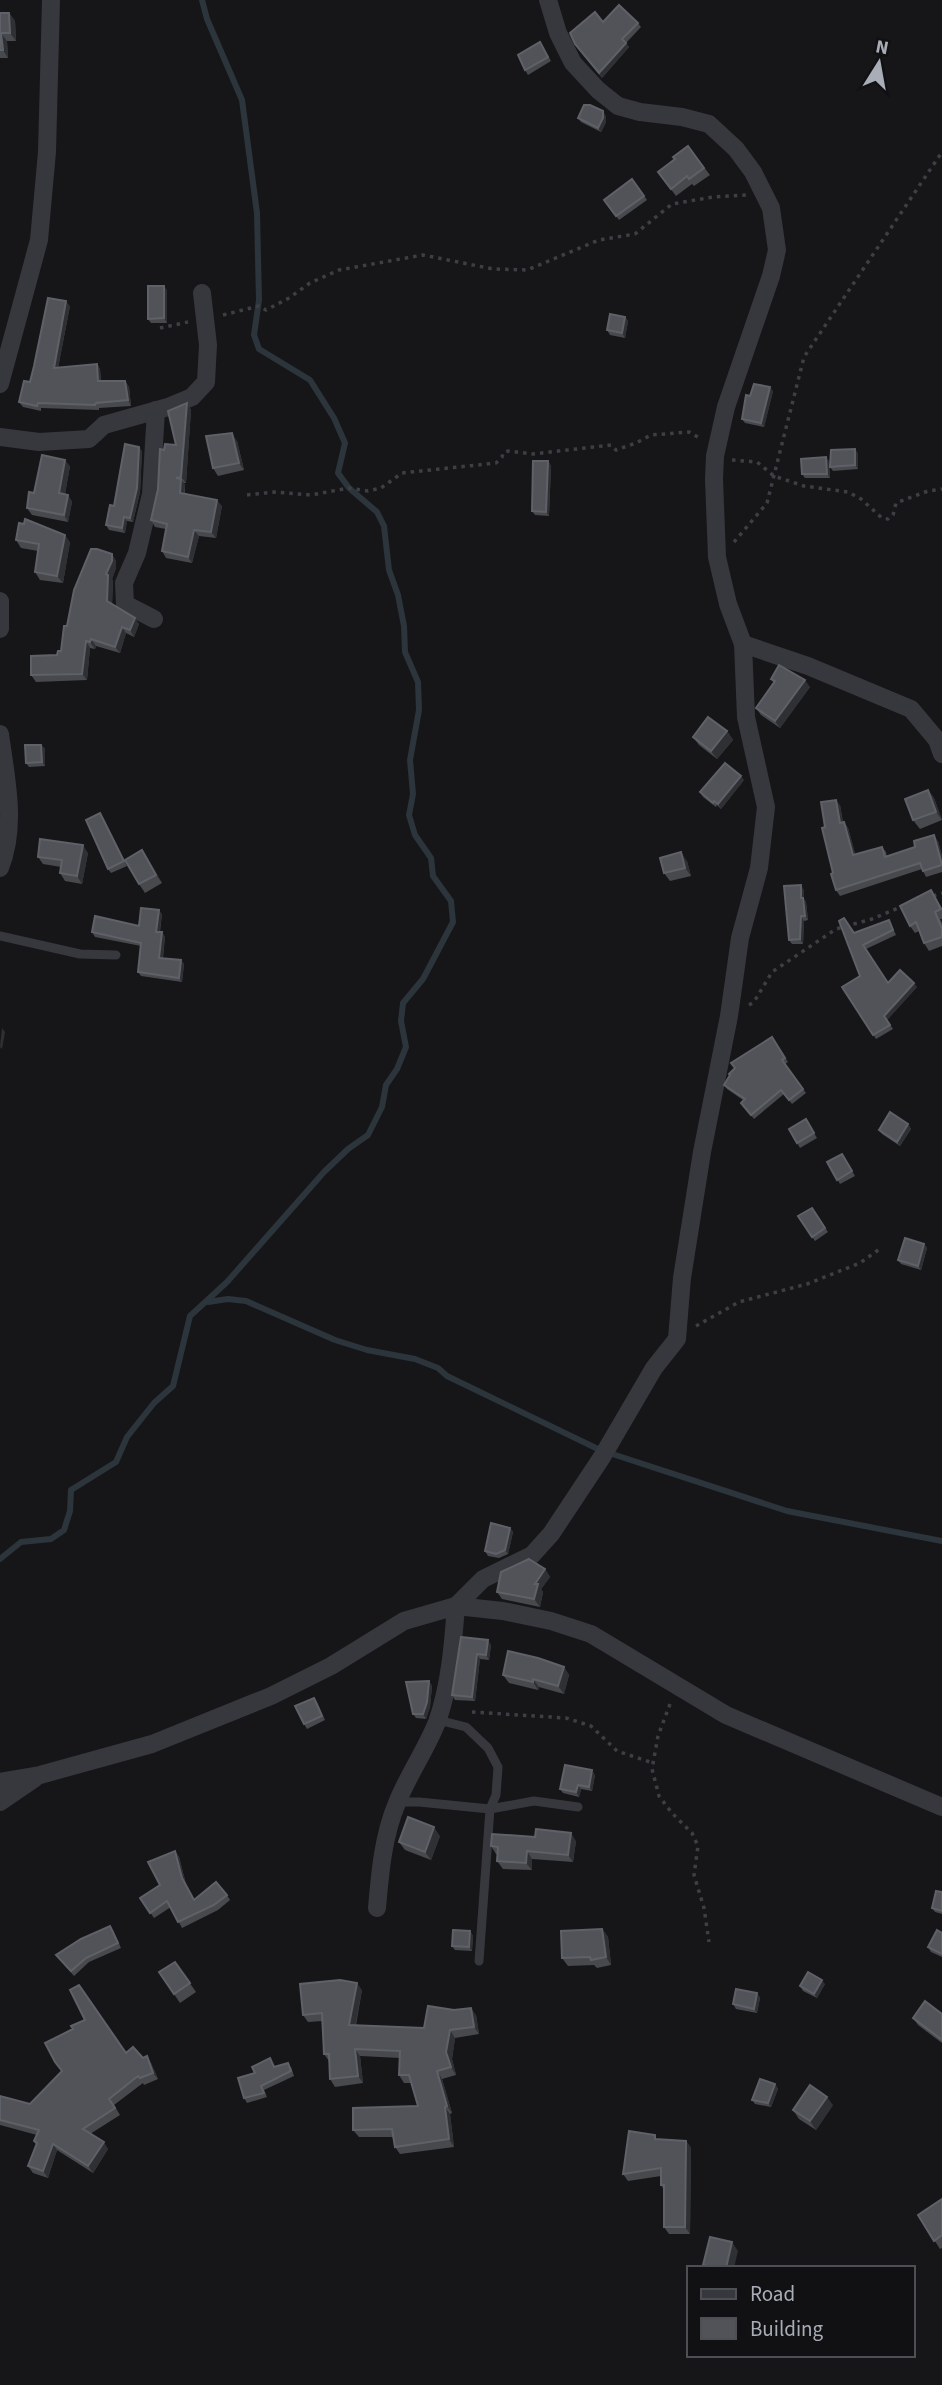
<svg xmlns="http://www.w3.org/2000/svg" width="942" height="2385" font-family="'Source Sans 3',sans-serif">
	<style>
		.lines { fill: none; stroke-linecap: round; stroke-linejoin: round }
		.stream { stroke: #2c353c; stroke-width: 6 }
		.path { stroke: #3d3f44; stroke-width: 3.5; stroke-dasharray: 3.5 5; stroke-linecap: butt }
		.service { stroke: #37383d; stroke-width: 9 }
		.minor { stroke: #37383d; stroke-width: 18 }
		.wall { fill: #47494d }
		.shaded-wall { fill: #2f3033 }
		.building { fill: #525359; stroke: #5f6168; stroke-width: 2 }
	</style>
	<rect width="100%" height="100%" fill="#161618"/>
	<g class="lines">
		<g class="stream">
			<path d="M208,1302L228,1299L246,1301L335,1340L367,1350L415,1359L438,1368L447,1376L600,1450L787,1511L942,1541"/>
			<path d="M0,1559L21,1542L51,1539L64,1530L70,1511L71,1490L116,1462L127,1437L154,1403L173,1386L190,1316L227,1282L324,1172L348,1149L368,1135L382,1107L386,1085L397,1069L406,1047L401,1021L403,1003L423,979L453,922L451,901L433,876L431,858L415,835L409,815L413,794L410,760L419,710L418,682L405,652L404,626L398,595L389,570L384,526L377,512L349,488L338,473L345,443L334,418L310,380L259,349L254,335L259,300L257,213L242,100L207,19L202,0"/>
		</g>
		<g class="path">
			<path d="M223,315L259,306L266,310L289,298L310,283L339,270L423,255L493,269L527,270L599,240L635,234L672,204L713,197L746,195"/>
			<path d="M160,328L188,322"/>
			<path d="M732,460L757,462L774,476L804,486L848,492L861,499L882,518L888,519L893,515L896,503L928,491L942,489"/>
			<path d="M247,495L274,492L311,495L349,488L368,491L381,488L402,473L496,463L502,457L503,453L508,451L533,454L611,445L616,450L636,443L651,435L689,432L701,439"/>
			<path d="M734,542L767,503L804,357L942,152"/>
			<path d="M933,896L942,893"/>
			<path d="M749,1005L754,1002L772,972L836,929L872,919L903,906"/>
			<path d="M696,1326L739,1302L807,1284L860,1263L881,1248"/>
			<path d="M670,1704L658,1736L652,1769L659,1796L672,1813L692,1833L698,1846L694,1875L704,1908L709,1942"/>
			<path d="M472,1712L566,1718L591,1726L617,1751L653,1763"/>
		</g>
		<g class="service">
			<path d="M0,936L80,954L116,955"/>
			<path d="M438,1720L466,1727L488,1748L498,1767L496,1795L490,1809L479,1961"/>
			<path d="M397,1802H419L490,1809L534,1801L578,1807"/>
		</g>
		<g class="minor">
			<path d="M0,384L39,240L47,152L51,0"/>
			<path d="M0,437L39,442L89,439L104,425L168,407L192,397L206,382L208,345L202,293"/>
			<path d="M0,601V629"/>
			<path d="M154,619L125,604L124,583L137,553L151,494L156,410"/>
			<path d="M743,644L808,666L911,709L937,740L942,754"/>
			<path d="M0,734C6,779 17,825 0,868"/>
			<path d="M0,1782L40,1775L152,1744L271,1696L331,1666L404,1621L456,1606L503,1611L551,1621L591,1634L726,1715L942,1807"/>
			<path d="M0,1802L35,1778"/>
			<path d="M377,1908C380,1873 383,1836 397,1803C408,1775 426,1750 437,1722C450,1685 453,1645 456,1606L483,1579L532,1555L551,1534L602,1457L654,1368L677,1339L682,1278L702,1152L729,1016L740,938L759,868L766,807L746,717L743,644L728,604L717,557L714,479L715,456L726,407L771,276L777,250L771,208L753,172L736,149L709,124L682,117L640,112L618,106L598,90L573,63L558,33L548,0"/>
		</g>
	</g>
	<g class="wall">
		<path d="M0,13H9L15,21L16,41H7L8,58H0Z"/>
		<path d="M603,22L638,23L641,27L626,43L629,47L602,78L578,48Z"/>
		<path d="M540,42L551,61L528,75L525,70Z"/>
		<path d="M606,116V122L601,132L581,122L578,118Z"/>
		<path d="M688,146L710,175L694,186L692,184L676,196L658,172L675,159Z"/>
		<path d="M632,179L647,200L619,220L604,200Z"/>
		<path d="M167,290V323H151L148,319Z"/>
		<path d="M70,306L58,368L97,364L100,369L101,381H125L129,387L131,406L99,408V410L41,408V411L23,407L19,402Z"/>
		<path d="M625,317L628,321L625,338L610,335L607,330Z"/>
		<path d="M773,391L764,427L745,423L742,419L750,396Z"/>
		<path d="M187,403L191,410L186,483H184L185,485V493L222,506L216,538L199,536L192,563L166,558L162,551L166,529L155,527L151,520L158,489L176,445Z"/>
		<path d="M237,441L244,470L218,476L213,468Z"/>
		<path d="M142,451L140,492L133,522L127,521L125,533L109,530L106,525L114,506Z"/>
		<path d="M858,453V469L833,471L830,467Z"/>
		<path d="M548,461L551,466L549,516L535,515L532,511Z"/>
		<path d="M829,461L830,478H805L802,474Z"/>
		<path d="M70,466L65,494L68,495L72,502L68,522L32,515L27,508L34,493Z"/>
		<path d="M16,540L70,542L63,583L40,580L35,572L38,551L21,548Z"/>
		<path d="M112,554L116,561V568L112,579L113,581L112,604L139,624L134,637L126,633L120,653L96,646L95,649L90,648L87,680L36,682L31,675L61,651Z"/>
		<path d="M771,679L810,687L780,728L761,715L756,708L774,683Z"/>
		<path d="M727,731L733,740L717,759L699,745L693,737Z"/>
		<path d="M41,745L45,749V766L29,767L26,763Z"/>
		<path d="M744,780L721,809L717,805L716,807L703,797L700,792Z"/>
		<path d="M928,790L934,798L942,820L920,829L913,820Z"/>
		<path d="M840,805L843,822H844L848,828L855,854L882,847L886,852L887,857L938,841L942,856V872L926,877L922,869L840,896L836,890L825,827Z"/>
		<path d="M103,818L127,866L111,873L108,869Z"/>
		<path d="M88,853L82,884L65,881L60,873L61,867L43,864L38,857Z"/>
		<path d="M148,859L162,883L145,893L139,884Z"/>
		<path d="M687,861L691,876L670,881L664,873Z"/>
		<path d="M804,890V899L806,902L808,920L804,921L803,944H792L789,940Z"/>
		<path d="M931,890L942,908V919H940L942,923V946L929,951L924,943L919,931L915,933L910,926Z"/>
		<path d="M162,914L160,932H162L165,937L163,958L181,960L184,964L182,982L141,976L138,972L141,946L95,937L92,932L139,926Z"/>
		<path d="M889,920L896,935L866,949L888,983L917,987L887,1020L893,1029L876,1039L842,987L860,976L854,933Z"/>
		<path d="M772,1037L788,1062L785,1064L806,1093L792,1104L784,1094L754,1119L741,1103L743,1100L727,1089L724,1085L730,1075Z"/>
		<path d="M806,1119L817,1138L800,1148L789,1129Z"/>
		<path d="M908,1124L911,1129L900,1146L882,1134L879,1130Z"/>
		<path d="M842,1154L855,1176L840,1184L827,1162Z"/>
		<path d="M812,1208L828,1232L815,1241L798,1216Z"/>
		<path d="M924,1244L927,1248L921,1270L901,1264L898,1260Z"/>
		<path d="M510,1528L513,1532L508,1554L499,1558L488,1556L485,1551Z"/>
		<path d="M545,1569L550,1577L541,1589L543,1592L540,1607L502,1599L497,1592Z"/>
		<path d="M461,1637L491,1645L489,1660L480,1659L475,1701L455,1700L452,1695Z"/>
		<path d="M564,1667L569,1675L564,1694L539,1687L538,1690L509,1683L503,1675Z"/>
		<path d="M429,1681L432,1686L430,1707L426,1719L416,1718L413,1714Z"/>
		<path d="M317,1702L325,1720L307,1729L304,1724Z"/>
		<path d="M595,1775L592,1791L581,1789L579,1797L563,1793L560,1789Z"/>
		<path d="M440,1836L431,1860L405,1850L399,1842Z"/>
		<path d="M576,1841L573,1862L532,1859V1870L503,1869L497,1861L498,1854H496L491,1846Z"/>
		<path d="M175,1851L179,1857L186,1884L194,1900L227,1895L230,1900L218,1910L182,1928L171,1907L154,1918L140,1898L160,1885Z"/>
		<path d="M942,1892V1914L935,1912L932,1908Z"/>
		<path d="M602,1929L608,1937L611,1965L597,1968L594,1965L568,1966L562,1958Z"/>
		<path d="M113,1930L121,1948L89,1962L74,1976L56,1955Z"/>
		<path d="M470,1931L473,1936L472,1951L455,1950L452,1946Z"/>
		<path d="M942,1933V1957L931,1952L928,1947Z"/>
		<path d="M175,1962L196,1992L180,2003L159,1972Z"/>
		<path d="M825,1984L817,1998L803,1991L800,1986Z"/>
		<path d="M362,1990L356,2025L424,2028L476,2015L479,2034L455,2038L452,2059L456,2075L442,2079L452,2113L450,2114L454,2147L400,2154L395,2147L393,2137H359L353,2130L418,2106L411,2083H404L399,2075L400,2058L360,2056L363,2083L335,2087L330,2079L329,2061L324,2054L323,2021L308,2022L303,2015Z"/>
		<path d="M757,1993L760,1998L757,2013L736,2009L733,2004Z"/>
		<path d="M942,2014V2043L918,2025L913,2018Z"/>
		<path d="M126,2053L143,2058L151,2063L158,2079L144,2085L143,2083L114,2105L120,2115L90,2134L108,2149L93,2173L57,2150L48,2178L33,2173L28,2166L36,2145L34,2141L37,2135L0,2125V2096L30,2104L62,2071L55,2062Z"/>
		<path d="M275,2066L291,2067L294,2076L264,2090L267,2097L247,2103L244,2098Z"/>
		<path d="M775,2084L778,2089L771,2107L755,2104L752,2100Z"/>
		<path d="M833,2105L816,2130L799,2119L793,2110Z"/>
		<path d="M658,2139L686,2141L691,2148L690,2234H669L664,2227V2190L661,2185V2176L628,2181L623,2174Z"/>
		<path d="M942,2199V2248L940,2249L918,2215Z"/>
	</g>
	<g class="shaded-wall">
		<path d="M9,13L15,21L16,41L10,33Z"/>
		<path d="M1,33L7,41L8,58L3,50Z"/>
		<path d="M626,43L629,47L602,78L599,73Z"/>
		<path d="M603,111L606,116V122L601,132L598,128Z"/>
		<path d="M164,286L167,290V323L164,318Z"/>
		<path d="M66,301L70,306L57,373L54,368Z"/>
		<path d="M625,317L628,321L625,338L622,333Z"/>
		<path d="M97,364L100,369L101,386L98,381Z"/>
		<path d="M125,381L129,387L131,406L128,400Z"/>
		<path d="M770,387L773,391L764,427L761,423Z"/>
		<path d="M187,403L191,410L186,483L181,477Z"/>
		<path d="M232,433L237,441L244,470L239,463Z"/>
		<path d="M139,447L142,451L140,492L133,522L130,518Z"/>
		<path d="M855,449L858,453V469L855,465Z"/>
		<path d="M826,457L829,461L830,478L827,474Z"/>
		<path d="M65,460L70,466L64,500L59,493Z"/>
		<path d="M548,461L551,466L549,516L546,512Z"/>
		<path d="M181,479L185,485L184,499L180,493Z"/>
		<path d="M68,495L72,502L68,522L64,515Z"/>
		<path d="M217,500L222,506L216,538L211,532Z"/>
		<path d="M124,517L127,521L125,533L122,528Z"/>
		<path d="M194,530L199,536L192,563L188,557Z"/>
		<path d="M65,535L70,542L63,583L57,576Z"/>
		<path d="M112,554L116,561V568L112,579L113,581L112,607L107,601L106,574Z"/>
		<path d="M135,618L139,624L134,637L130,630Z"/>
		<path d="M122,627L126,633L120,653L115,647Z"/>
		<path d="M91,639L96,646L95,649L90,642Z"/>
		<path d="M86,641L90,648L87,680L82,674Z"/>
		<path d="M805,680L810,687L780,728L775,721Z"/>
		<path d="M727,731L733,740L717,759L711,751Z"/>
		<path d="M41,745L45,749V766L42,762Z"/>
		<path d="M741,776L744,780L721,809L718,804Z"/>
		<path d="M928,790L934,798L942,820L936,812Z"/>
		<path d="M836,800L840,805L844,829L840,823Z"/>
		<path d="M844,822L848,828L857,860L853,855Z"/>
		<path d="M934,835L938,841L942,856V864Z"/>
		<path d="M83,845L88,853L82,884L77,876Z"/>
		<path d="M142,850L148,859L162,883L156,875Z"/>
		<path d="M681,852L687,861L691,876L685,868Z"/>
		<path d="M801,885L804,890V899L806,902L808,920L805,916L801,898Z"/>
		<path d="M159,910L162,914L159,936L156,932Z"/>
		<path d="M801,916L804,921L803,944L800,939Z"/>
		<path d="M162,932L165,937L162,962L159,958Z"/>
		<path d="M181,960L184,964L182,982L179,978Z"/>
		<path d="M914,983L917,987L887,1020L884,1016Z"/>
		<path d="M2,1028L5,1032L2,1049L0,1047Z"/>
		<path d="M908,1124L911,1129L900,1146L897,1142Z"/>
		<path d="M924,1244L927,1248L921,1270L918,1266Z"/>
		<path d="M510,1528L513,1532L508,1554L505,1550Z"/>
		<path d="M545,1569L550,1577L541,1589L543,1592L540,1607L534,1599L535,1584Z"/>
		<path d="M488,1640L491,1645L489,1660L486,1655Z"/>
		<path d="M477,1654L480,1659L475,1701L472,1697Z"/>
		<path d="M564,1667L569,1675L564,1694L558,1686Z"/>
		<path d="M533,1679L539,1687L538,1690L533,1682Z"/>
		<path d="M429,1681L432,1686L430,1707L426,1719L423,1714Z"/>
		<path d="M592,1770L595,1775L592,1791L589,1787Z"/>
		<path d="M578,1785L581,1789L579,1797L576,1792Z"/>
		<path d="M434,1827L440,1836L431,1860L425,1852Z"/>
		<path d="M571,1833L576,1841L573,1862L568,1855Z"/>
		<path d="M175,1851L179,1857L186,1884L198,1906L182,1878Z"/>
		<path d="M527,1851L532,1859V1870L526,1863Z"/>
		<path d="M602,1929L608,1937L611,1965L606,1957Z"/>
		<path d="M470,1931L473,1936L472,1951L469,1947Z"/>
		<path d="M822,1980L825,1984L817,1998L814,1994Z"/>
		<path d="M357,1983L362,1990L354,2032L349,2025Z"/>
		<path d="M757,1993L760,1998L757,2013L754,2009Z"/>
		<path d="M471,2008L476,2015L479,2034L474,2027Z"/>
		<path d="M450,2030L455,2038L452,2059L456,2075L451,2067L446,2052Z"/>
		<path d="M355,2049L360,2056L363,2083L358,2076Z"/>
		<path d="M147,2056L151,2063L158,2079L153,2073Z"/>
		<path d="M437,2071L442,2079L452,2113L447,2106Z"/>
		<path d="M775,2084L778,2089L771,2107L768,2103Z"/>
		<path d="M827,2097L833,2105L816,2130L810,2121Z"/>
		<path d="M445,2107L450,2114L454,2147L449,2139Z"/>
		<path d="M686,2141L691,2148L690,2234L685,2227Z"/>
		<path d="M104,2142L108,2149L93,2173L88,2166Z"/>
		<path d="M53,2144L57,2150L48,2178L43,2171Z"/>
		<path d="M732,2242L738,2251L734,2268H726Z"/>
	</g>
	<g class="building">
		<path d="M619,5L638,23L622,39L626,43L599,73L575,44L570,33L595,12L603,22Z"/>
		<path d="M0,13H9L10,33H1L3,50H0Z"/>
		<path d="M540,42L548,57L525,70L518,55Z"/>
		<path d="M584,105H590L603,111V118L598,128L578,118Z"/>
		<path d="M688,146L704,168L689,179L687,176L671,189L658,172L675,159L673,157Z"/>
		<path d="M632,179L644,196L616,216L604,200Z"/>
		<path d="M148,286H164V318L148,319Z"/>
		<path d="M48,298L66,301L54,368L97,364L98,381H125L128,400L96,403L95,405L38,403L37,406L19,402L24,381L30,382L34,366Z"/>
		<path d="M610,314L625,317L622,333L607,330Z"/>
		<path d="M754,384L770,387L761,423L742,419L746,395L750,396Z"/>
		<path d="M187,403L181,477L176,478L181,479L180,493L217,500L211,532L194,530L188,557L162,551L167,524L151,520L158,489L160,449L164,450L165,444L176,445L168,411Z"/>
		<path d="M232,433L239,463L213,468L206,436Z"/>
		<path d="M125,444L139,447L137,488L130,518L124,517L122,528L106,525L110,505L114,506Z"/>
		<path d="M855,449V465L830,467L831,450Z"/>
		<path d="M42,455L65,460L59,493L68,495L64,515L27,508L29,492L34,493Z"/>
		<path d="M826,457L827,474H802L801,459Z"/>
		<path d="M533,461H548L546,512L532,511Z"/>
		<path d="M25,519L65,535L57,576L35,572L39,544L16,540L19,523L24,524Z"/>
		<path d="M91,549H97L112,554V561L106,574L108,575L107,601L135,618L130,630L122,627L115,647L91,639L90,642L86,641L82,674L31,675V656L57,655L58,651H61L64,626H67L74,590Z"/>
		<path d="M779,665L805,680L775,721L756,708L775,681L771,679Z"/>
		<path d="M708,717L727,731L711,751L693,737Z"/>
		<path d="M25,745H41L42,762L26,763Z"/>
		<path d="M725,763L741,776L718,804L714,801L713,803L700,792Z"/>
		<path d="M928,790L936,812L913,820L905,799Z"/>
		<path d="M836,800L840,823L844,822L853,855L882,847L885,857L915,847L914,841L934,835L942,865L923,871L920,863L836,890L831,874L833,873L822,828L825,827L821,802Z"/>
		<path d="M100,813L124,861L108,869L86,820Z"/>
		<path d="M40,839L83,845L77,876L60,873L62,860L38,857Z"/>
		<path d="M142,850L156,875L139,884L125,860Z"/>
		<path d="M681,852L685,868L664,873L660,858Z"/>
		<path d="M801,885V898H803L805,916H801L800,939L789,940L784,886Z"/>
		<path d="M931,890L941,909L935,912L942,929V937L924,943L916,922L910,926L900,906Z"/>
		<path d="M141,908L159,910L156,932H162L159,958L181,960L179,978L138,972L141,943L92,932L95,916L139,926Z"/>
		<path d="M844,918L854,933L889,920L893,930L863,945L888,983L900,970L914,983L884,1016L890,1025L873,1035L842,987L860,976L839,921Z"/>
		<path d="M772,1037L785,1058L782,1060L803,1089L789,1100L781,1090L751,1115L741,1103L745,1099L724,1085L730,1075L729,1074L735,1068L731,1063Z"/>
		<path d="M890,1112L908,1124L897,1142L879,1130Z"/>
		<path d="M806,1119L814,1133L797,1143L789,1129Z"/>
		<path d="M842,1154L852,1171L837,1180L827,1162Z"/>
		<path d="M812,1208L825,1228L812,1237L798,1216Z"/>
		<path d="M905,1238L924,1244L918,1266L898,1260Z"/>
		<path d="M491,1523L510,1528L505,1550L496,1554L485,1551Z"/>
		<path d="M529,1559L545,1569L535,1584H538L534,1599L497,1592L501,1572Z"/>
		<path d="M461,1637L488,1640L486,1655L477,1654L472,1697L452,1695Z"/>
		<path d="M508,1651L538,1658L564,1667L558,1686L533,1679V1682L503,1675Z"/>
		<path d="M429,1681L427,1702L423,1714H413L406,1682Z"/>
		<path d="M314,1698L322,1716L304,1724L295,1706Z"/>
		<path d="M565,1765L592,1770L589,1787L578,1785L576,1792L560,1789Z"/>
		<path d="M408,1817L434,1827L425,1852L399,1842Z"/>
		<path d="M536,1829L571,1833L568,1855L527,1851L526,1863L497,1861L498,1847L491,1846L492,1834L535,1837Z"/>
		<path d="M175,1851L182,1878L194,1900L216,1882L227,1895L214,1905L178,1922L167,1901L150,1913L140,1898L160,1885L148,1862Z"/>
		<path d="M936,1891L942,1892V1911L932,1908Z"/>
		<path d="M110,1926L118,1943L86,1958L71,1971L56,1955L81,1939Z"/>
		<path d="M602,1929L606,1957L591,1960L590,1957L562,1958L561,1931Z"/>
		<path d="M453,1930L470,1931L469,1947L452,1946Z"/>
		<path d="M937,1930L942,1933V1954L928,1947Z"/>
		<path d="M175,1962L190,1983L174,1994L159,1972Z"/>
		<path d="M808,1972L822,1980L814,1994L800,1986Z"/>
		<path d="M340,1980L357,1983L349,2025L424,2028L428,2006L454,2010L471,2008L474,2027L450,2030L446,2052L451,2067L437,2071L447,2106L445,2107L449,2139L395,2147L392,2129L353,2130V2108L418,2106L409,2075H399L400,2051L355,2049L358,2076L330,2079L329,2054H324L322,2013L303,2015L300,1984Z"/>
		<path d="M79,1985L126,2053L133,2047L143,2058L147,2056L153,2073L140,2078L138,2076L109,2099L115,2108L83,2129L104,2142L88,2166L53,2144L43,2171L28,2166L37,2143L34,2141L39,2130L0,2120V2096L30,2104L62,2071L55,2062L45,2043L73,2029L71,2026L85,2020L70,1990Z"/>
		<path d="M736,1989L757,1993L754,2009L733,2004Z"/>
		<path d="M925,2001L942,2014V2040L913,2018Z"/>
		<path d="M270,2058L274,2067L288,2063L291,2071L261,2086L264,2093L244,2098L238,2078L255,2073L252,2067Z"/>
		<path d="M760,2079L775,2084L768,2103L752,2100Z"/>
		<path d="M810,2085L827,2097L810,2121L793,2110Z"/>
		<path d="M629,2131L655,2135V2139L686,2141L685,2227H664V2185H661V2168L623,2174Z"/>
		<path d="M942,2199V2235L934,2241L918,2215Z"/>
		<path d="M710,2237L732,2242L726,2268H715L703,2265Z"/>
	</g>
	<rect x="687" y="2266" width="228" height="91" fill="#111113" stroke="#4d4f55" stroke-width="2"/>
	<rect x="701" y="2289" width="35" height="10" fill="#37383d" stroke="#4d4f55" stroke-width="2"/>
	<text x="750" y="2301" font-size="21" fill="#a8adb8">Road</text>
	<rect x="701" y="2318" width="35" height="21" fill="#525359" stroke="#4d4f55" stroke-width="2"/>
	<text x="750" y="2336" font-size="21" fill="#a8adb8">Building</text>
	<g transform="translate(879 63) rotate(11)" stroke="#111113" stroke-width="5" paint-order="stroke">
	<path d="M0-5L12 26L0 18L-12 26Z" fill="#a8adb8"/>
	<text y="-10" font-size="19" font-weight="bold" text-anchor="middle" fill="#a8adb8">N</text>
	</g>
</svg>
